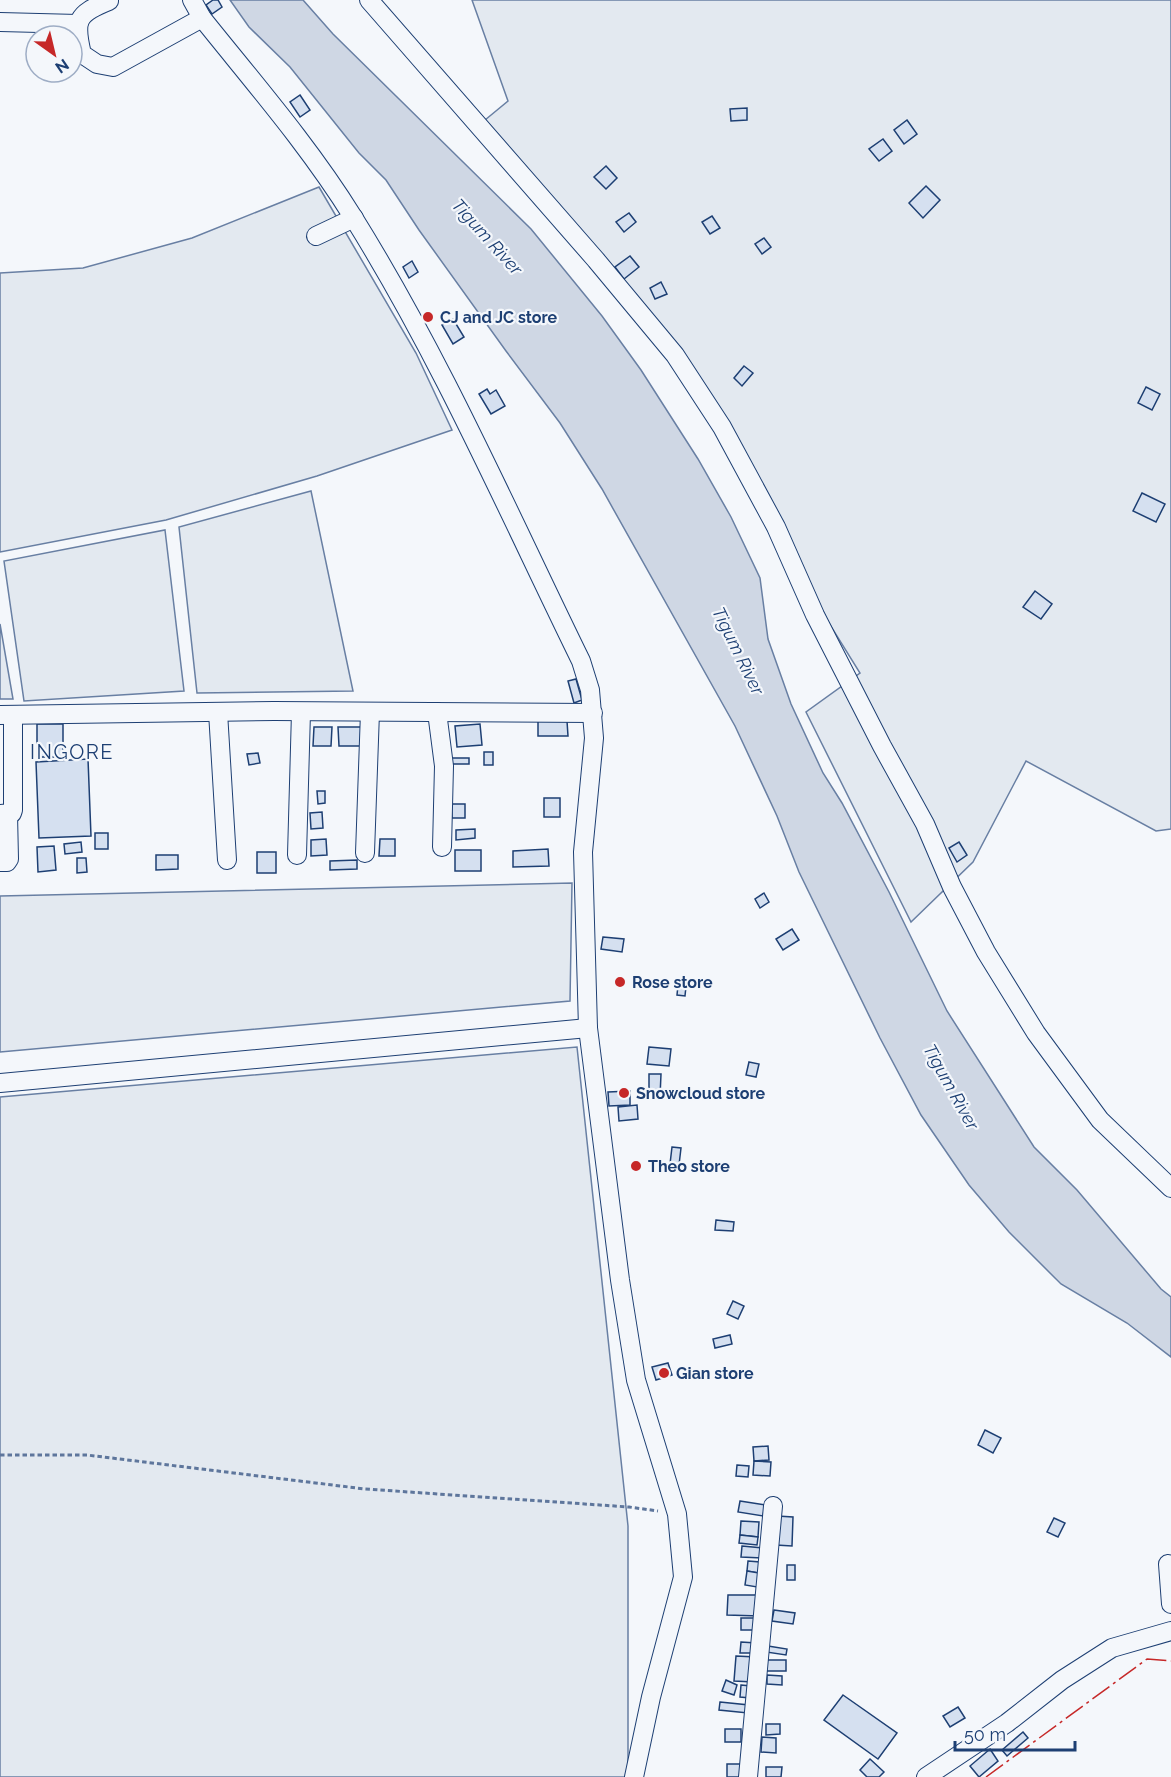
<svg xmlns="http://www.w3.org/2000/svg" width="1171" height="1777" font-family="Raleway,sans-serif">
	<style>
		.green { fill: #e3e9f0; stroke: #687fa3; stroke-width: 1.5 }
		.water { fill: #cfd7e4; stroke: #687fa3; stroke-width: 1.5 }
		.building { fill: #d5e0f0; stroke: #1d3f73; stroke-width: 1.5 }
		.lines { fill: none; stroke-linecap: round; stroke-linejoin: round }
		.minor-casing { stroke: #1d3f73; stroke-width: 20 }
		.path { stroke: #5e769c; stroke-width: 3; stroke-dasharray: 4.5 3; stroke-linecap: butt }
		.minor { stroke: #f4f7fb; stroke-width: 18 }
		.power { stroke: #c62828; stroke-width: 1.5; stroke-dasharray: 21 4.5 3 4.5; stroke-linecap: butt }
		.poi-dot { fill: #c62828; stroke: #f4f7fb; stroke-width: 2 }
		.labels { text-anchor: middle; stroke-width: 4.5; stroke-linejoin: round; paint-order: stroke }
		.poi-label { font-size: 16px; font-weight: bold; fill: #1d3f73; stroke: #f4f7fb; text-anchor: start }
		.water-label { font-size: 18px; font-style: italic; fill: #1d3f73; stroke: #f4f7fb }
		.quarter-label { font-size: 20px; letter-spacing: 1.5px; fill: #1d3f73; stroke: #f4f7fb }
	</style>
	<rect width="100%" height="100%" fill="#f4f7fb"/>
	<g class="green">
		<path d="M472,0H1171V829L1156,831L1026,761L973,862L911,922L806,712L860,673L822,612L730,424L485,120L508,101Z"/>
		<path d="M319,187L416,353L452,430L317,476L166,520L0,552V273L83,268L192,238Z"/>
		<path d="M311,491L353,691L197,693L179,527Z"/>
		<path d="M165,530L184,691L24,701L4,561Z"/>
		<path d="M0,624L13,699H0Z"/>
		<path d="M572,883L570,1001L0,1052V896Z"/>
		<path d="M577,1047L628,1526V1777H0V1097Z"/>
	</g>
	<path class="water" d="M230,0H303L333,34L531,229L602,316L641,370L698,459L731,517L760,578L768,639L791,704L823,773L842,803L889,892L947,1011L1034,1147L1077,1190L1161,1289L1171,1297V1357L1127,1323L1061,1284L1009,1232L969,1185L921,1115L880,1038L799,872L777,816L735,726L602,489L560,423L506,351L419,230L386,180L359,153L290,67L249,27Z"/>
	<g class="building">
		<path d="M213,0H218L222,7L212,14L206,5Z"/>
		<path d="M300,95L310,110L300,117L290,102Z"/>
		<path d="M747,108V120L731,121L730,109Z"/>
		<path d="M907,120L917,134L904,144L894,130Z"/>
		<path d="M883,139L892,151L879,161L869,149Z"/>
		<path d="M606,166L617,178L606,189L594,177Z"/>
		<path d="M926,186L940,200L923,218L909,203Z"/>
		<path d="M629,213L636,222L624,232L616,222Z"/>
		<path d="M712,216L720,228L710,234L702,222Z"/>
		<path d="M764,238L771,247L762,254L755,244Z"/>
		<path d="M630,256L639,267L624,279L615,267Z"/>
		<path d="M412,261L418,272L409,278L403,267Z"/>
		<path d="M661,282L667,294L655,299L650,288Z"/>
		<path d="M453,319L464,337L453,344L442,325Z"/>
		<path d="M744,366L753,373L742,386L734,378Z"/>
		<path d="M1146,387L1160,394L1152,410L1138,403Z"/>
		<path d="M487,389L490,394L496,390L505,406L491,414L479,394Z"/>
		<path d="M1142,493L1165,504L1156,522L1133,511Z"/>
		<path d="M1035,591L1052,604L1041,619L1023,607Z"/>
		<path d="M576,679L582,700L574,703L568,681Z"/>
		<path d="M538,721H567L568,736H538Z"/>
		<rect x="37" y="724" width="26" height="33"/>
		<path d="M480,724L482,745L457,747L455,726Z"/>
		<path d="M314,727H332L331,746H313Z"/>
		<path d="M338,727H366V746H339Z"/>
		<rect x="484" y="752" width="9" height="13"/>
		<path d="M258,753L260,763L249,765L247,754Z"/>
		<rect x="448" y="758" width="21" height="6"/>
		<path d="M88,759L91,836L39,838L36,762Z"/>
		<path d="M317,791H325V803L318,804Z"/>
		<rect x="544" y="798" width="16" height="19"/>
		<path d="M451,804H465V818H452Z"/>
		<path d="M322,812L323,828L311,829L310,813Z"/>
		<path d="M475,829V838L456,840V830Z"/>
		<rect x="95" y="833" width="13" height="16"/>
		<path d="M326,839L327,855L311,856V840Z"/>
		<path d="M380,839H395V856H379Z"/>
		<path d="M81,842L82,852L65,854L64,844Z"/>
		<path d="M959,842L967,855L957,862L949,848Z"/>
		<path d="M54,846L56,870L38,872L37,847Z"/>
		<path d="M548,849L549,866L513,867V851Z"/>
		<rect x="455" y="850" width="26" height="21"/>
		<rect x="257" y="852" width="19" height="21"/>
		<path d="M156,855H178V869L156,870Z"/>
		<path d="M77,858H86L87,872L77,873Z"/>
		<path d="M357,860V869L330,870V861Z"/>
		<path d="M764,893L769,902L760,908L755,899Z"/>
		<path d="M792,929L799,940L783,950L776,939Z"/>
		<path d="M603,937L624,939L622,952L601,949Z"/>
		<path d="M678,985L686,986L685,996L677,995Z"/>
		<path d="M649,1047L671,1049L669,1066L647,1064Z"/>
		<path d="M749,1062L759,1064L756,1077L746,1075Z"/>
		<path d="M649,1074H661L660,1097H649Z"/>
		<path d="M630,1091V1105L609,1106L608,1092Z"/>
		<path d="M637,1105L638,1119L619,1121L618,1107Z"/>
		<path d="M672,1147L681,1148L679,1165L670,1164Z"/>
		<path d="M716,1220L734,1222L733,1231L715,1230Z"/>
		<path d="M733,1301L744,1306L738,1319L727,1314Z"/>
		<path d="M730,1335L732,1344L715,1348L713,1339Z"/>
		<path d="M668,1363L672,1375L656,1380L652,1367Z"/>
		<path d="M985,1430L1001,1438L993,1453L978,1445Z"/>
		<path d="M768,1446L769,1460L754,1461L753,1447Z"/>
		<path d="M754,1461L771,1462L770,1476L753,1475Z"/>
		<path d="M737,1465L749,1466L748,1477L736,1476Z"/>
		<path d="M740,1501L765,1505L763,1516L738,1512Z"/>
		<path d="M777,1516L793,1517L792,1546L776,1545Z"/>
		<path d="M1054,1518L1065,1523L1058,1537L1047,1532Z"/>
		<path d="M741,1521L759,1522L758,1537L740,1535Z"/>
		<path d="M740,1535L758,1537L757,1545L739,1543Z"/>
		<path d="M742,1546L763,1548L762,1558L741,1557Z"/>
		<path d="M748,1561L760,1562L759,1573L747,1571Z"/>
		<rect x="787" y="1565" width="8" height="15"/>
		<path d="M747,1571L759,1573L757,1587L745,1585Z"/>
		<path d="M728,1595H759V1616L727,1615Z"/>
		<path d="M774,1610L795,1613L793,1624L772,1621Z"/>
		<rect x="741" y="1618" width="14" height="12"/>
		<path d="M741,1642L756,1643V1653H740Z"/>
		<path d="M768,1646L787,1649L786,1655L766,1652Z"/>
		<path d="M736,1656L756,1657L753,1682L734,1681Z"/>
		<rect x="765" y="1660" width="21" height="11"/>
		<path d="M767,1675L782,1676V1685L767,1684Z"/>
		<path d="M726,1680L737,1685L734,1695L722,1691Z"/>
		<path d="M741,1685L751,1686L750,1698L740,1697Z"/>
		<path d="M843,1695L897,1733L878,1759L824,1720Z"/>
		<path d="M720,1702L749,1705L748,1713L719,1710Z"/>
		<path d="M958,1707L965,1718L950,1727L943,1716Z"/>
		<path d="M766,1724H780V1734L766,1735Z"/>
		<rect x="725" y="1729" width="16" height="13"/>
		<path d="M1023,1732L1028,1738L1007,1756L1002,1750Z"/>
		<path d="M762,1737L776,1738V1753L761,1752Z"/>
		<path d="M990,1749L998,1761L979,1777L970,1766Z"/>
		<path d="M870,1759L884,1772L879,1777H867L860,1770Z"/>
		<rect x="727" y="1764" width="18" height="13"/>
		<path d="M766,1767H782L781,1777H766Z"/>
	</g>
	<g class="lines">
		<defs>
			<g id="minor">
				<path d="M192,0L202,18C254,83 309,146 353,217C441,358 508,512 581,661L590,690L594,738L583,852L588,1028L620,1280L636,1380L677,1514L683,1577L651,1697L634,1777"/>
				<path d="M369,0L596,260L675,355L722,427L776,527L815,615L882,746L925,824L952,887L986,952L1036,1033L1100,1120L1171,1188"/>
				<path d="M109,1C76,14 74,21 82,54L97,64L113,67L202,18"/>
				<path d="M0,22L78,24"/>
				<path d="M316,236L354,218"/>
				<path d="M218,712L227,860"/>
				<path d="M437,712L444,766L442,847"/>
				<path d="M0,715L274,711L593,713"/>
				<path d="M0,814L12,813L13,810V715"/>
				<path d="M365,853L370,712"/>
				<path d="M297,855L301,712"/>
				<path d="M0,862H7L9,859L8,814"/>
				<path d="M0,1083L588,1028"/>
				<path d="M1168,1564L1171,1604"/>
				<path d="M748,1777L773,1506"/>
				<path d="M926,1777L1007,1723L1062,1680L1112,1648L1171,1631"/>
			</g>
		</defs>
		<use href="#minor" class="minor-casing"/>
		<path class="path" d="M0,1455H87L365,1489L629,1507L658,1511"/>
		<use href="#minor" class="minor"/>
		<path class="power" d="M986,1777L1147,1659L1171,1661"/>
	</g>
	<g class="poi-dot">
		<circle cx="428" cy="317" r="6"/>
		<circle cx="620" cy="982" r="6"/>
		<circle cx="624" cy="1093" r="6"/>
		<circle cx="636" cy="1166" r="6"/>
		<circle cx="664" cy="1373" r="6"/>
	</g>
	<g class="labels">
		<g class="poi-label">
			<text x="440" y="323">CJ and JC store</text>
			<text x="632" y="988">Rose store</text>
			<text x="636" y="1099">Snowcloud store</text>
			<text x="648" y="1172">Theo store</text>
			<text x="676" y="1379">Gian store</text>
		</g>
		<g class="water-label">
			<text transform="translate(487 237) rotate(48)" y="6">Tigum River</text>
			<text transform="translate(738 651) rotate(64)" y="6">Tigum River</text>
			<text transform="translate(951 1087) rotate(61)" y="6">Tigum River</text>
		</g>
		<g class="quarter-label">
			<text x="72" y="759">INGORE</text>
		</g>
	</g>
	<g transform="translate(54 54) rotate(146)"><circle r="28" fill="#f4f7fb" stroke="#9eadc5" stroke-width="1.5"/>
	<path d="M0-4.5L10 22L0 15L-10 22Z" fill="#c62828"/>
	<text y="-9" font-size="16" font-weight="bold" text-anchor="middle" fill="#1d3f73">N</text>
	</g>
	<path d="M955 1741v9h120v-9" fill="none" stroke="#1d3f73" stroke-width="3"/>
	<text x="964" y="1741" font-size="18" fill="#1d3f73" stroke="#f4f7fb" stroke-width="4.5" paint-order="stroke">50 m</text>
</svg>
